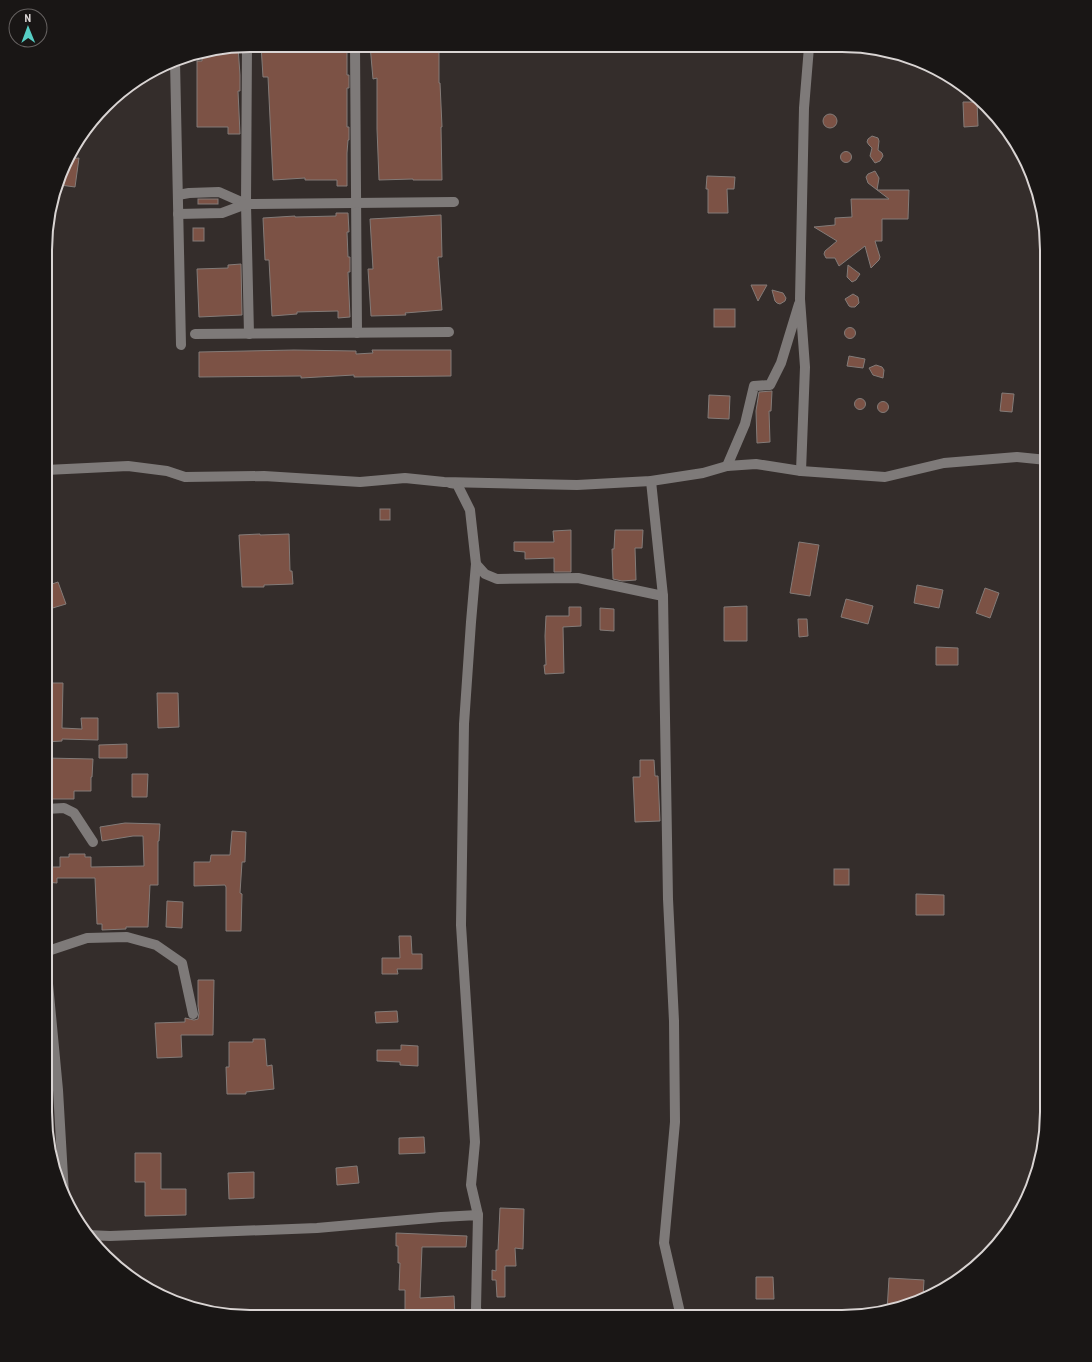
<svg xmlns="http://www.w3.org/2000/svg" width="1092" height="1362" font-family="'Roboto Condensed',sans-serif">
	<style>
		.building { fill: #7c5245; stroke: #837b78 }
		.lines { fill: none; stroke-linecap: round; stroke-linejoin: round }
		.minor { stroke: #7e7a79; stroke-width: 10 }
		.rim { fill: none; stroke: #d9d4d3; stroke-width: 2 }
	</style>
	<rect width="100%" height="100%" fill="#342d2b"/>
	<g class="building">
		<path d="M261,45H347V75H349V88H347V127H349V140H348L347,153V186H337V180H305V178L273,180L268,77H263Z"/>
		<path d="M370,45L439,46V83H440L442,127H441L442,180H413V179L379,180L377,129V78L373,79Z"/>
		<path d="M238,47L240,75V91H238L240,134H228V127H197V61H202V53Z"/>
		<path d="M963,102H977L978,126L964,127Z"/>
		<circle cx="830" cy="121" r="7"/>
		<path d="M872,136L878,138L879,141L878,150L882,153L883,156L880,161L875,163L870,156L872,148L869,145L867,142L868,139Z"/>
		<circle cx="846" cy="157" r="5.5"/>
		<path d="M79,158L75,187L60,185L68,159Z"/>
		<path d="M875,171L879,178L877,190H909L908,219H882V241H875L880,257L879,260L871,268L865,246L839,266L835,258H826L824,254L825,251L837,241L814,227L835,225V218L852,217L851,199H889L868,183L866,177L868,174Z"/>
		<path d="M707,176L735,177L734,189H727L728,213H708V189H706Z"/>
		<rect x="198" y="199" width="20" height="5"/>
		<path d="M336,213H348L349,232H347L348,257H350V272H348L350,317L338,318V311L297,312V314L272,316L269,260H265L263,218L295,216V217L336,216Z"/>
		<path d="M441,215L442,257H438L442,310L405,313L406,315L371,316L368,269H373L370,219Z"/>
		<rect x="193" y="228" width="11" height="13"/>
		<path d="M241,264L242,315L199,317L197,269L228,268V265Z"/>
		<path d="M848,265L860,274L856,280L852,282L847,277Z"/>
		<path d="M751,285H767L758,301Z"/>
		<path d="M772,290L783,293L786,298L785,301L780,304L777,303L775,301Z"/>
		<path d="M853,294L858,297L859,303L855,307H851L849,306L845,299Z"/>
		<rect x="714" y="309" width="21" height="18"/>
		<circle cx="850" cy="333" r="5.5"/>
		<path d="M294,350L356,351V354L373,353L372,350H451V376L354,377V375L301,378V376L199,377V352Z"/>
		<path d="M849,356L865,359L863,368L847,366Z"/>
		<path d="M876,365L882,367L884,370L883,378L873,375L869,368Z"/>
		<path d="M772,391L771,411H769L770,442L757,443L756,411L759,392Z"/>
		<path d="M1002,393L1014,394L1012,412L1000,411Z"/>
		<path d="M709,395L730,396L729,419L708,418Z"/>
		<circle cx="860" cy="404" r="5.5"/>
		<circle cx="883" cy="407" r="5.5"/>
		<rect x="380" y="509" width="10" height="11"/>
		<path d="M571,530V572H554V558L525,559V552L514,551V542H554L553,531Z"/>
		<path d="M615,530H643L642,548H635L636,580L622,581L613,579L612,549H614Z"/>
		<path d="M260,534V535L289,534L290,571H292L293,584L264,585V587H242L239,535Z"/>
		<path d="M799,542L819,545L810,596L790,593Z"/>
		<path d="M58,582L66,604L46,610V586Z"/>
		<path d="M917,585L943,590L939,608L914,603Z"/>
		<path d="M985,588L999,593L990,618L976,613Z"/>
		<path d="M846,599L873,606L868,624L841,617Z"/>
		<path d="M747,606V641H724V607Z"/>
		<path d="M569,607H581V626L563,627L564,673L545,674L544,665H546L545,636L546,616H569Z"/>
		<path d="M600,608L614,609V631L600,630Z"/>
		<path d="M798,619H807L808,636L799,637Z"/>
		<path d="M936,647L958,648V665H936Z"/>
		<path d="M50,683H63L62,728L82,729L81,718H98V740L62,739V741L46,742Z"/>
		<path d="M157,693H178L179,727L158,728Z"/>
		<path d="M127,744V758H99V745Z"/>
		<path d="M46,758L93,759L92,777H91V791H74V799H48V771H46Z"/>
		<path d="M640,760H654L655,776H658L660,821L635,822L633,777H640Z"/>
		<path d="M132,774H148L147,797H132Z"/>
		<path d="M125,823L160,824L159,841H158V885H150L148,927H126V929L102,930V924H97L95,878H57V883L45,882L46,867H60V857H69V854H85V857H91V867L144,866L143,836H133L102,841L100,827Z"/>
		<path d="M232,831L246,832L245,862H242L240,893L242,894L241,931H226V887L225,885L194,886V862H210L211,855H230Z"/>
		<rect x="834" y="869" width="15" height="16"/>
		<path d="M916,894L944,895V915H916Z"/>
		<path d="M167,901L183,902L182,928L166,927Z"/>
		<path d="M399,936H411L412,954H422V969H397L398,974H382V958H400Z"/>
		<path d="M198,980H214L213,1035H181L182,1057L157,1058L155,1023L185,1022V1018L194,1020L198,1019L199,1013L198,1006Z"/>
		<path d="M397,1011L398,1022L376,1023L375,1012Z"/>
		<path d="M253,1039H265L267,1066L272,1065L274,1089L246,1092V1094H227L226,1067H229V1042H253Z"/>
		<path d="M401,1045L418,1046V1066L400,1065V1062L377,1061V1050H401Z"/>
		<path d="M424,1137L425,1153L399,1154V1138Z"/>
		<path d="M135,1153H161V1189H186V1215L145,1216V1182H135Z"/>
		<path d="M357,1166L359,1183L337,1185L336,1168Z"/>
		<path d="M254,1172V1198L229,1199L228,1173Z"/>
		<path d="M500,1208L524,1209L523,1249L515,1248L516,1266H505V1297H497L496,1280H492V1270L496,1271V1250H498Z"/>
		<path d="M396,1233L467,1236L466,1247H422L420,1298L454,1296L455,1317H424V1311L405,1312V1290H399L400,1263H398V1246H396Z"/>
		<path d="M756,1277H773L774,1299H756Z"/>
		<path d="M889,1278L924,1280L923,1298L896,1310L887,1311Z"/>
	</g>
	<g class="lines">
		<g class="minor">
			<path d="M247,45L246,204L249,334"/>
			<path d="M355,45L357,333"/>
			<path d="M175,61L181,345"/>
			<path d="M178,195L189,193L219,192L246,204"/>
			<path d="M178,214L222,213L246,204L454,202"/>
			<path d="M195,334L449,332"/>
			<path d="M727,466L745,424L754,386L770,385L781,363L799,304"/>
			<path d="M46,470L128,466L167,471L185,477L264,476L360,482L405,478L444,482L577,485L651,481L703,473L727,466L756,464L801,471L885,477L944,463L1017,457L1047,460"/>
			<path d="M801,471L805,367L800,299L804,108L809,47"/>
			<path d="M651,481L663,596L668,899L674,1021L675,1122L664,1243L681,1317"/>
			<path d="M450,483L457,484L470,510L476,564L471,622L464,724L461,925L475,1142L471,1185L478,1215"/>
			<path d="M476,564L485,574L497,579L578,578L663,596"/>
			<path d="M46,809L64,808L74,813L93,842"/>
			<path d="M45,952L58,1090L64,1194"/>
			<path d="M45,952L87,938L127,937L156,945L182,963L193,1014"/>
			<path d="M87,1235L110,1236L317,1228L441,1217L478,1215L476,1309L480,1317"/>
		</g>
	</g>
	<path d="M0 0H1092V1362H0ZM250 52H842A198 198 0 0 1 1040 250V1112A198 198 0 0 1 842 1310H250A198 198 0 0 1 52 1112V250A198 198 0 0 1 250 52Z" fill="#191615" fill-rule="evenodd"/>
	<path class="rim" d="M250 52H842A198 198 0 0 1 1040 250V1112A198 198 0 0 1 842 1310H250A198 198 0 0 1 52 1112V250A198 198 0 0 1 250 52Z"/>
	<g transform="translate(28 28) rotate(359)"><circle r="19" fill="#191615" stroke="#666261"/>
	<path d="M0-3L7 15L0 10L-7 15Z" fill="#56cec4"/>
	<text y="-6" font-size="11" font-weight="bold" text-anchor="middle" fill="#d9d4d3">N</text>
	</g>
</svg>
